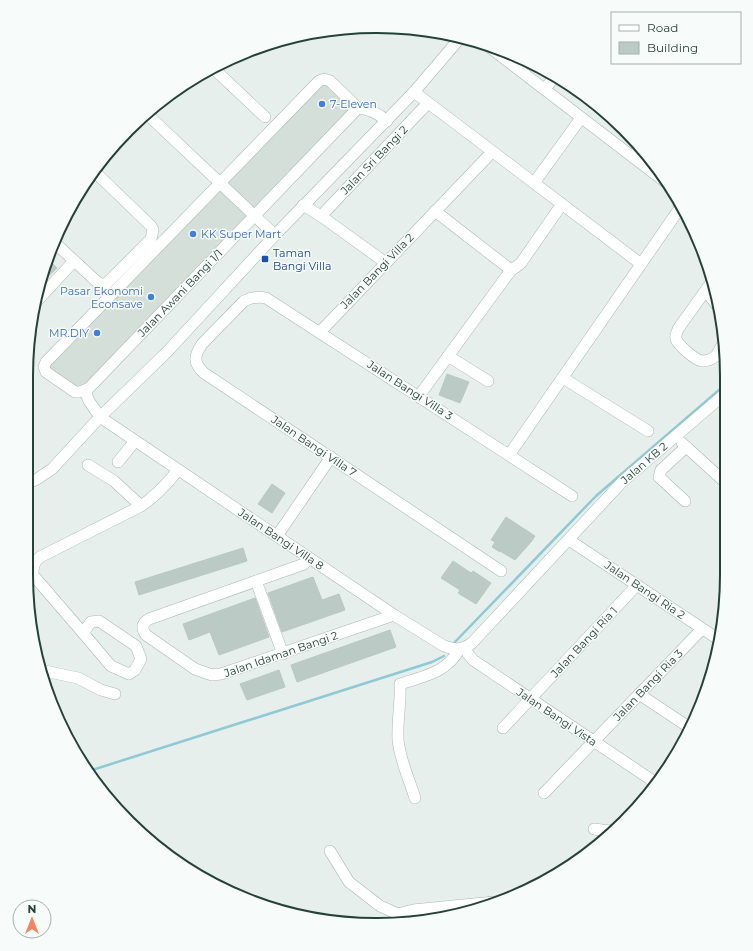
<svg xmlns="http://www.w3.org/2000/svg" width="753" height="951" font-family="Montserrat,sans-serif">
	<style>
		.built { fill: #d4dfda }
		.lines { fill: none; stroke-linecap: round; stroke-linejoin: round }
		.stream { stroke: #8ec9d4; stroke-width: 2.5 }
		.building { fill: #bbcac4; stroke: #b8c9c2 }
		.minor-casing { stroke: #a8b8b2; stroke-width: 12 }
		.minor { stroke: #fff; stroke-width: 11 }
		.shop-dot { fill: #3f7fe0; stroke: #f7fbf9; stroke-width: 1.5 }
		.transit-dot { fill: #1a4fb4; stroke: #f7fbf9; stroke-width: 1.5 }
		.labels { text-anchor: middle; stroke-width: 3; stroke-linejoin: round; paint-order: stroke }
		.shop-label { font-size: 11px; fill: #366cbe; stroke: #f7fbf9; text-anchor: start }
		.street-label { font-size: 11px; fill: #24423a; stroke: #f7fbf9 }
		.transit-label { font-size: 11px; fill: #164399; stroke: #f7fbf9; text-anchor: start }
		.rim { fill: none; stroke: #24423a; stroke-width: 2 }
	</style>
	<rect width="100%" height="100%" fill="#e6efeb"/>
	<path class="built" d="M325,82L353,106L86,385L79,389L48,371L49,363Z"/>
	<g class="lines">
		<g class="stream">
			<path d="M453,644L596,496L726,384"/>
			<path d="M89,771L432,662L444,656"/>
		</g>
	</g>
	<g class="building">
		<path d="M47,258L57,268L41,283L45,264Z"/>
		<path d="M447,374L469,382L460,403L439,395Z"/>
		<path d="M272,484L285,493L272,513L258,504Z"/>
		<path d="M506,517L535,536L531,542L515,560L500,551V552L492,547L495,542L491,540Z"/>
		<path d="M243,548L247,561L139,595L135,582Z"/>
		<path d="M453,561L471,573L473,571L491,583L476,604L458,593L460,590L441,578Z"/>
		<path d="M313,577L322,600L339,594L345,610L282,632L268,593Z"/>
		<path d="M255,598L269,637L219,655L210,632L189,640L183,624Z"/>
		<path d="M390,630L396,647L297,682L291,665Z"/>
		<path d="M279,670L285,687L247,700L240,684Z"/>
	</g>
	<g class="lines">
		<defs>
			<g id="minor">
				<path d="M488,46L668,184"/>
				<path d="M213,68L265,117"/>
				<path d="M545,89L555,76"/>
				<path d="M414,92L641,264"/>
				<path d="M358,108L330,81L324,79L319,81L46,362L44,367L46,372L75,392H80L89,388L358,108C370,109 378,113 387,121"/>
				<path d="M149,116L275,235"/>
				<path d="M633,157L641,146"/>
				<path d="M534,183L581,118"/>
				<path d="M303,205L321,216L386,263"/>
				<path d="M435,211L511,270"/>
				<path d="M321,216L428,103"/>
				<path d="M54,242L96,281L101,284H106L151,239L153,230L151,226L94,171"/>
				<path d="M713,280L678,329C677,333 675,335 676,339C678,345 695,360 702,361C707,361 712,359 716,356L724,342"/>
				<path d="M706,291L719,308"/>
				<path d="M37,301L74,261"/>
				<path d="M320,332L492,152"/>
				<path d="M448,356L488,381"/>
				<path d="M563,378L648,431"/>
				<path d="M85,391L89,401L100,417L394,615L444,646C455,650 462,650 472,643L622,482L726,393"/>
				<path d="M419,396L511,270L516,267L521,263L562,204"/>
				<path d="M682,443L727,484"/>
				<path d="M509,455L682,205"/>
				<path d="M118,462L135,441"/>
				<path d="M88,465L114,481L141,506"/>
				<path d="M26,484L37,479L52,469L100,417L167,352L275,235L414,92L461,37"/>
				<path d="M685,501L659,477L661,470L686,447"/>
				<path d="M277,536L331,457"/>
				<path d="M569,540L721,641"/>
				<path d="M308,558L304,564L149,619C142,623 141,628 146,635L195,669L212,675L221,674L394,615"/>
				<path d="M501,571L204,373C193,363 194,356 202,344L244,301C252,297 258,296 266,298L572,496"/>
				<path d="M256,581L283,654"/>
				<path d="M99,621L136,646L141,659L135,670L129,674L111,666L83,633L91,622Z"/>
				<path d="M83,633L33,575C33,566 34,562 40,557L141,506C156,496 167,484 178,470"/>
				<path d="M466,648L468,654L473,660L650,779L653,783V786"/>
				<path d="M40,670L78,678L101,690L115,694"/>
				<path d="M639,694L690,728"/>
				<path d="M503,728L637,585"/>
				<path d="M544,793L702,629"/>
				<path d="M415,798C409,779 400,760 398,740C397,721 401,703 400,684C424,676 446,673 459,650"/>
				<path d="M594,829L609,831L615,830"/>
				<path d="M330,851L349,882L380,906L398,914"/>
				<path d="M398,914L413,910L494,902"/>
			</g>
		</defs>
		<use href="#minor" class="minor-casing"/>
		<use href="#minor" class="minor"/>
	</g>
	<g class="shop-dot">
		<circle cx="322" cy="104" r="4"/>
		<circle cx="193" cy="234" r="4"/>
		<circle cx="151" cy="297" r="4"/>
		<circle cx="97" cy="333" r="4"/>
	</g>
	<rect class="transit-dot" x="261" y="255" width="8" height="8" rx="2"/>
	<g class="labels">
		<g class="shop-label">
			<text x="330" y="108">7-Eleven</text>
			<text x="201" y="238">KK Super Mart</text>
			<text x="143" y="295" text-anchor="end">Pasar Ekonomi<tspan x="143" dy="13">Econsave</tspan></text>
			<text x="89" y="337" text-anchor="end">MR.DIY</text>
		</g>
		<g class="street-label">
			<text transform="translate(374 160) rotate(-46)" y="4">Jalan Sri Bangi 2</text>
			<text transform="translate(377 271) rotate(-46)" y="4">Jalan Bangi Villa 2</text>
			<text transform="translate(180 293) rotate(-46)" y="4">Jalan Awani Bangi 1/1</text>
			<text transform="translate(410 390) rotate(33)" y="4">Jalan Bangi Villa 3</text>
			<text transform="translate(314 446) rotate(34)" y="4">Jalan Bangi Villa 7</text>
			<text transform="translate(644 463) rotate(-41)" y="4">Jalan KB 2</text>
			<text transform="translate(281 539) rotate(34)" y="4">Jalan Bangi Villa 8</text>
			<text transform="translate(645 590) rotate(34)" y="4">Jalan Bangi Ria 2</text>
			<text transform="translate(584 642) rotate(-47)" y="4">Jalan Bangi Ria 1</text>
			<text transform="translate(281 654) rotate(-19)" y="4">Jalan Idaman Bangi 2</text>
			<text transform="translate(648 685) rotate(-46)" y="4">Jalan Bangi Ria 3</text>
			<text transform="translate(557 717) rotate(34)" y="4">Jalan Bangi Vista</text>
		</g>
		<g class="transit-label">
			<text x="273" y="257">Taman<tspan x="273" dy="13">Bangi Villa</tspan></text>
		</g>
	</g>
	<path d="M0 0H753V951H0ZM376 33H377A343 343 0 0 1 720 376V575A343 343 0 0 1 377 918H376A343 343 0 0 1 33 575V376A343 343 0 0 1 376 33Z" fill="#f7fbf9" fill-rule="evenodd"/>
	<path class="rim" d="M376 33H377A343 343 0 0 1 720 376V575A343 343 0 0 1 377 918H376A343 343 0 0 1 33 575V376A343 343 0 0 1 376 33Z"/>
	<rect x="611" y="12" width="130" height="52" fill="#f7fbf9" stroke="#a3b1ad"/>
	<rect x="619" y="25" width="20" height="6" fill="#ffffff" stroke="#a3b1ad"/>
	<text x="647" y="32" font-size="12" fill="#24423a">Road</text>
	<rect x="619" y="42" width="20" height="12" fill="#bbcac4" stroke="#a3b1ad"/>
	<text x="647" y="52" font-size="12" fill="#24423a">Building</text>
	<g transform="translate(32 919)"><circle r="19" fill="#f7fbf9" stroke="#a3b1ad"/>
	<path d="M0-3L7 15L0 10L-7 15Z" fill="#f4845f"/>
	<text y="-6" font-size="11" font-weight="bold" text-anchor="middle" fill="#24423a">N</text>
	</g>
</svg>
